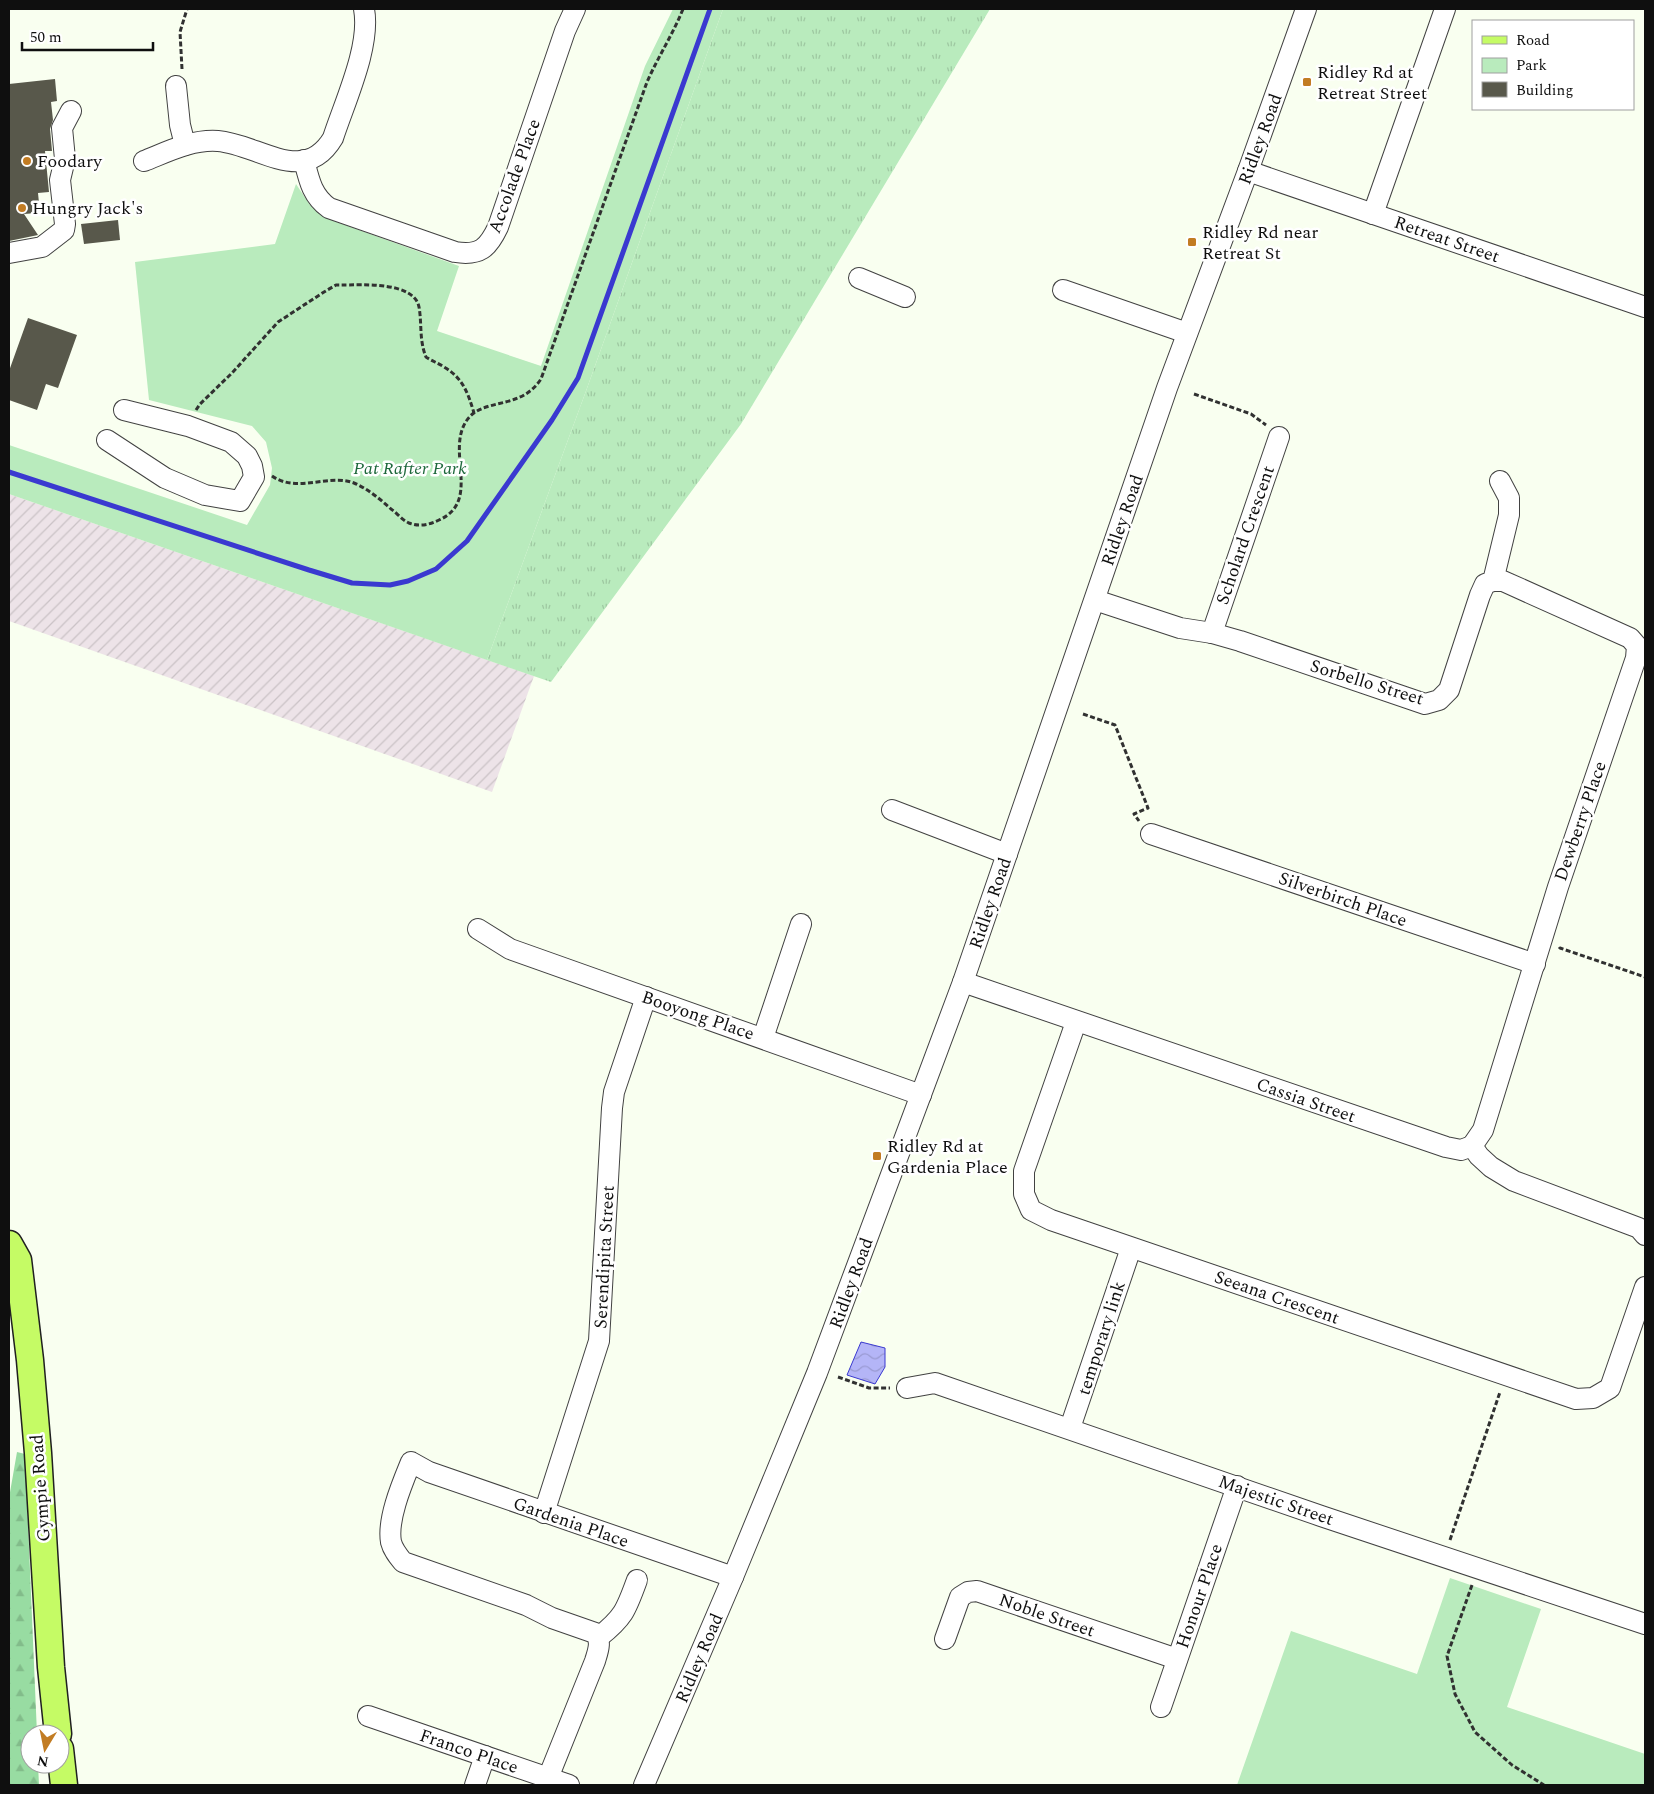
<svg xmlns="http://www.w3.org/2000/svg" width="1654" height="1794" font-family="Spectral,serif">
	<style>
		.industrial { fill: url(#industrial-furrows) }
		.grass { fill: url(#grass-tufts) }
		.forest { fill: url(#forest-firs) }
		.park { fill: #b9ebbd }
		.water { fill: url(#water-waves); stroke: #3a39d0 }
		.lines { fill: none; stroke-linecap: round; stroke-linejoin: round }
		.stream { stroke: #3a39d0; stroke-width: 5 }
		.building { fill: #58584b }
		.minor-casing { stroke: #424242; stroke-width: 22 }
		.major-casing { stroke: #202020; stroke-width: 29 }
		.path { stroke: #313131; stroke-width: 3; stroke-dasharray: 5 2.5; stroke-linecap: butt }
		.minor { stroke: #fff; stroke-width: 20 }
		.major { stroke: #c5fb65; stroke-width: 26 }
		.poi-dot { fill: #c27c23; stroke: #fff; stroke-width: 2 }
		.labels { text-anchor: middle; stroke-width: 5; stroke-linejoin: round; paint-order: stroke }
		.poi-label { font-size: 18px; fill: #0f0f0f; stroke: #fff; text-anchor: start }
		.street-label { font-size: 18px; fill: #0f0f0f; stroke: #fff }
		.park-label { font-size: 18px; font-style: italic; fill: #1d683b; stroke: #fff }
	</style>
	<defs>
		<pattern id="industrial-furrows" width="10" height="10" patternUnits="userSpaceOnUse" patternTransform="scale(1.25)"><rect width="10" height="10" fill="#ede3e8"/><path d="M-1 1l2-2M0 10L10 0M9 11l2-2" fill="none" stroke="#cac2c6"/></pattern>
		<pattern id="grass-tufts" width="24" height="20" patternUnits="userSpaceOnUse" patternTransform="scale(1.25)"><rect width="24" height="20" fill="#b9ebbd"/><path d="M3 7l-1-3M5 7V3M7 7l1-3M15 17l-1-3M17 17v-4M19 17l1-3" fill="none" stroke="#9ec8a1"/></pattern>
		<pattern id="forest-firs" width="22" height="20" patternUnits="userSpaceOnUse" patternTransform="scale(1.25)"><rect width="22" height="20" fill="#98dca2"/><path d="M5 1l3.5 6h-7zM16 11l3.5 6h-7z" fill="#82bc8a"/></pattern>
		<pattern id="water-waves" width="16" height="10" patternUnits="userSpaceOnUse" patternTransform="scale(1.25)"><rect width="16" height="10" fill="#b4b5f7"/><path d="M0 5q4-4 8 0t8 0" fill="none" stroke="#9a9ad3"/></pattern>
	</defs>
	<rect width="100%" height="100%" fill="#f9fff0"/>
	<path class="industrial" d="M9,494L534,676L492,792L9,621Z"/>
	<path class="grass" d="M723,9H990L741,424L551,682L487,660L586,391Z"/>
	<path class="forest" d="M17,1452L25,1454L37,1734H30V1764H38L39,1785H9V1498Z"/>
	<g class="park">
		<path d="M673,9H723L586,391L487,660L9,494V445L247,525L270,485L272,468L266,442L252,426L149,400L135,262L275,244L296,184L310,205L334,221L459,266L437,331L541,366L645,66Z"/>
		<path d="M1450,1578L1541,1609L1507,1707L1645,1754V1785H1237L1291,1631L1417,1674Z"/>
	</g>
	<path class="water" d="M861,1342L885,1348V1367L875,1384L847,1375Z"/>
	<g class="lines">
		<path class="stream" d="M9,472L309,570L352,583L390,585L408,581L436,569L467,541L552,420L578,378L710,9"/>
	</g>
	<g class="building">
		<path d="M55,79L57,101L51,102L53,120L50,129L52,151H45L49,192L38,193L39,203H36L37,213L24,214L38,235L9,241V84Z"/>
		<path d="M118,220L120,240L84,244L81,224Z"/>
		<path d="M28,318L77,335L58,388L46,384L37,410L9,400V371Z"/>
	</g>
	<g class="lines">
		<defs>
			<g id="minor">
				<path d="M176,86L180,125L185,145"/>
				<path d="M304,160C309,180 312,196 329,208L455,252C480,256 488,248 498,227L565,31L575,9"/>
				<path d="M144,161C167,152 192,139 218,141C258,144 304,187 333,138C345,101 371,46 364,9"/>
				<path d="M1248,171L1645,307"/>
				<path d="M1373,214L1445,9"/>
				<path d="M9,253L42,247L64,230L65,224L60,180L65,159L62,128L71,111"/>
				<path d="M859,278L905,297"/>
				<path d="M1063,290L1187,333"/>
				<path d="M107,440L165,478L205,495L240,501L254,477L252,466L247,456L231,442L188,426L124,410"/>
				<path d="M1095,600L1180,628L1212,633L1240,641L1425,704L1439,700L1449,690L1480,595L1485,584L1493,581L1509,515V498L1500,481"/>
				<path d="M1212,633L1279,437"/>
				<path d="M892,810L1007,854"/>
				<path d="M1151,834L1535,964"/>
				<path d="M478,929L510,949L921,1095"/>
				<path d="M963,982L1446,1147L1461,1150L1472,1146L1479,1156L1491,1167L1514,1181L1639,1228L1645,1235"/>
				<path d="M1076,1022L1024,1171V1194L1031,1210L1051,1220L1576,1399L1593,1398L1610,1388L1645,1287"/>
				<path d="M763,1038L801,924"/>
				<path d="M1472,1146L1483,1130L1558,887L1636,658L1637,646L1630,638L1503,581H1493"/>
				<path d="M907,1388L935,1383L1321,1516L1645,1624"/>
				<path d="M1070,1428L1131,1248"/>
				<path d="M544,1513L599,1341L612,1108L614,1092L646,997"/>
				<path d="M599,1637C624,1617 626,1610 637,1580"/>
				<path d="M945,1639L960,1597L968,1592L977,1591L1177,1659"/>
				<path d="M1161,1707L1237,1486"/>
				<path d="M368,1716L569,1785"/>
				<path d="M548,1778L595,1661C598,1651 602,1641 595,1633L552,1618L526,1605L403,1562C398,1556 393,1550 391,1542C387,1519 402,1484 411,1462L429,1472L733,1577"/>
				<path d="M475,1785L485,1756"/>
				<path d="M644,1785L733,1577L817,1373L963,982L1167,388L1248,171L1306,9"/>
			</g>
			<g id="major">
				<path d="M9,1244L18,1260L30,1360L38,1453L51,1667L58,1734"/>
				<path d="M60,1749L64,1785"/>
			</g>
		</defs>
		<use href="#minor" class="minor-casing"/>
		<use href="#major" class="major-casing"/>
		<g class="path">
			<path d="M182,69L180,32L187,9"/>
			<path d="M1194,394L1251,414L1266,425"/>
			<path d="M196,410L200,404L232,373L278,322L324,292L336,285H341C361,285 414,281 419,307C422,323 419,340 426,357C432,361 438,363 444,367C463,378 468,393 474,413"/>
			<path d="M272,476C298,494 328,473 354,483C368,489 380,499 391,509C397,513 402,520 409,523C419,527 429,525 439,520C482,501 445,451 467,420C483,397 520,411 541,379L647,82C658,57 673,34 683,9"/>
			<path d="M1083,714L1115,725L1148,808L1134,814L1139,821"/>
			<path d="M1559,949L1560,948L1645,977"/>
			<path d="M838,1377L869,1388H890"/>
			<path d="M1450,1540L1500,1392"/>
			<path d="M1472,1585L1447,1656L1455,1694L1475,1732L1512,1765L1544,1785"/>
		</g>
		<use href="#minor" class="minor"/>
		<use href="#major" class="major"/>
	</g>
	<g class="poi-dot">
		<rect x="1302" y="77" width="10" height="10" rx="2.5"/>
		<circle cx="27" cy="161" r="5"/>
		<circle cx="22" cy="208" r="5"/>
		<rect x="1187" y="237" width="10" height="10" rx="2.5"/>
		<rect x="872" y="1151" width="10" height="10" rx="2.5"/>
	</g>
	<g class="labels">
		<g class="poi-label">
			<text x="1317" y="78">Ridley Rd at<tspan x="1317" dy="21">Retreat Street</tspan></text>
			<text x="37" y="167">Foodary</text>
			<text x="32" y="214">Hungry Jack's</text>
			<text x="1202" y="238">Ridley Rd near<tspan x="1202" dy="21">Retreat St</tspan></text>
			<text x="887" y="1152">Ridley Rd at<tspan x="887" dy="21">Gardenia Place</tspan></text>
		</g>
		<g class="street-label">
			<text transform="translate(1260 139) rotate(-70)" y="6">Ridley Road</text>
			<text transform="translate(514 176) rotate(-70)" y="6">Accolade Place</text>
			<text transform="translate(1447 239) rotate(19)" y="6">Retreat Street</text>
			<text transform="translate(1122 520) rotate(-71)" y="6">Ridley Road</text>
			<text transform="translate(1245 535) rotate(-71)" y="6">Scholard Crescent</text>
			<text transform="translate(1367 682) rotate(17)" y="6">Sorbello Street</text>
			<text transform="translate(1580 821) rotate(-71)" y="6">Dewberry Place</text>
			<text transform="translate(1343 899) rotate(19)" y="6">Silverbirch Place</text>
			<text transform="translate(990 903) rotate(-71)" y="6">Ridley Road</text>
			<text transform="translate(698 1015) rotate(19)" y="6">Booyong Place</text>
			<text transform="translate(1306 1100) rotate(19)" y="6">Cassia Street</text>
			<text transform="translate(604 1257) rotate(-87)" y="6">Serendipita Street</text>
			<text transform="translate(851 1283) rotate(-70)" y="6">Ridley Road</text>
			<text transform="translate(1277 1297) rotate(19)" y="6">Seeana Crescent</text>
			<text transform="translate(1101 1338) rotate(-72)" y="6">temporary link</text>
			<text transform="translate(40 1488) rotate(-94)" y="6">Gympie Road</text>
			<text transform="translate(1276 1500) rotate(19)" y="6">Majestic Street</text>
			<text transform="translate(571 1522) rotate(19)" y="6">Gardenia Place</text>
			<text transform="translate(1199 1596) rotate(-71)" y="6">Honour Place</text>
			<text transform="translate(1047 1615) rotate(19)" y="6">Noble Street</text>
			<text transform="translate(699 1658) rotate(-67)" y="6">Ridley Road</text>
			<text transform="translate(469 1751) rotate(19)" y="6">Franco Place</text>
		</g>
		<g class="park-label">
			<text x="410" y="474">Pat Rafter Park</text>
		</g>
	</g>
	<rect width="1654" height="1794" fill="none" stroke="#0f0f0f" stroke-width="20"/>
	<rect x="1472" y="20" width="162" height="90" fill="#ffffff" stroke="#9f9f9f"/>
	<rect x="1482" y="36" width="25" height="8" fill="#c5fb65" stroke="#9f9f9f"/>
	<text x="1516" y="45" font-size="15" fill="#0f0f0f">Road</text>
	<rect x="1482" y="58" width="25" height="15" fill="#b9ebbd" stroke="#9f9f9f"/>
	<text x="1516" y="70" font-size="15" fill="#0f0f0f">Park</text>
	<rect x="1482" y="82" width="25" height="15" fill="#58584b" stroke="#9f9f9f"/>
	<text x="1516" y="95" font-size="15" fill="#0f0f0f">Building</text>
	<g transform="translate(45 1749) rotate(190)"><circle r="24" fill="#ffffff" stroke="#9f9f9f"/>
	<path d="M0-4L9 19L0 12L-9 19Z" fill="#c27c23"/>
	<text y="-8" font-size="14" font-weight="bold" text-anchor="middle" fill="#0f0f0f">N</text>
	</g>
	<path d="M22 42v8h131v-8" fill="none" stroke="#0f0f0f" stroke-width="2.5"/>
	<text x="30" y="42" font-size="15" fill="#0f0f0f" stroke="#ffffff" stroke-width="4" paint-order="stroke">50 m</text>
</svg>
